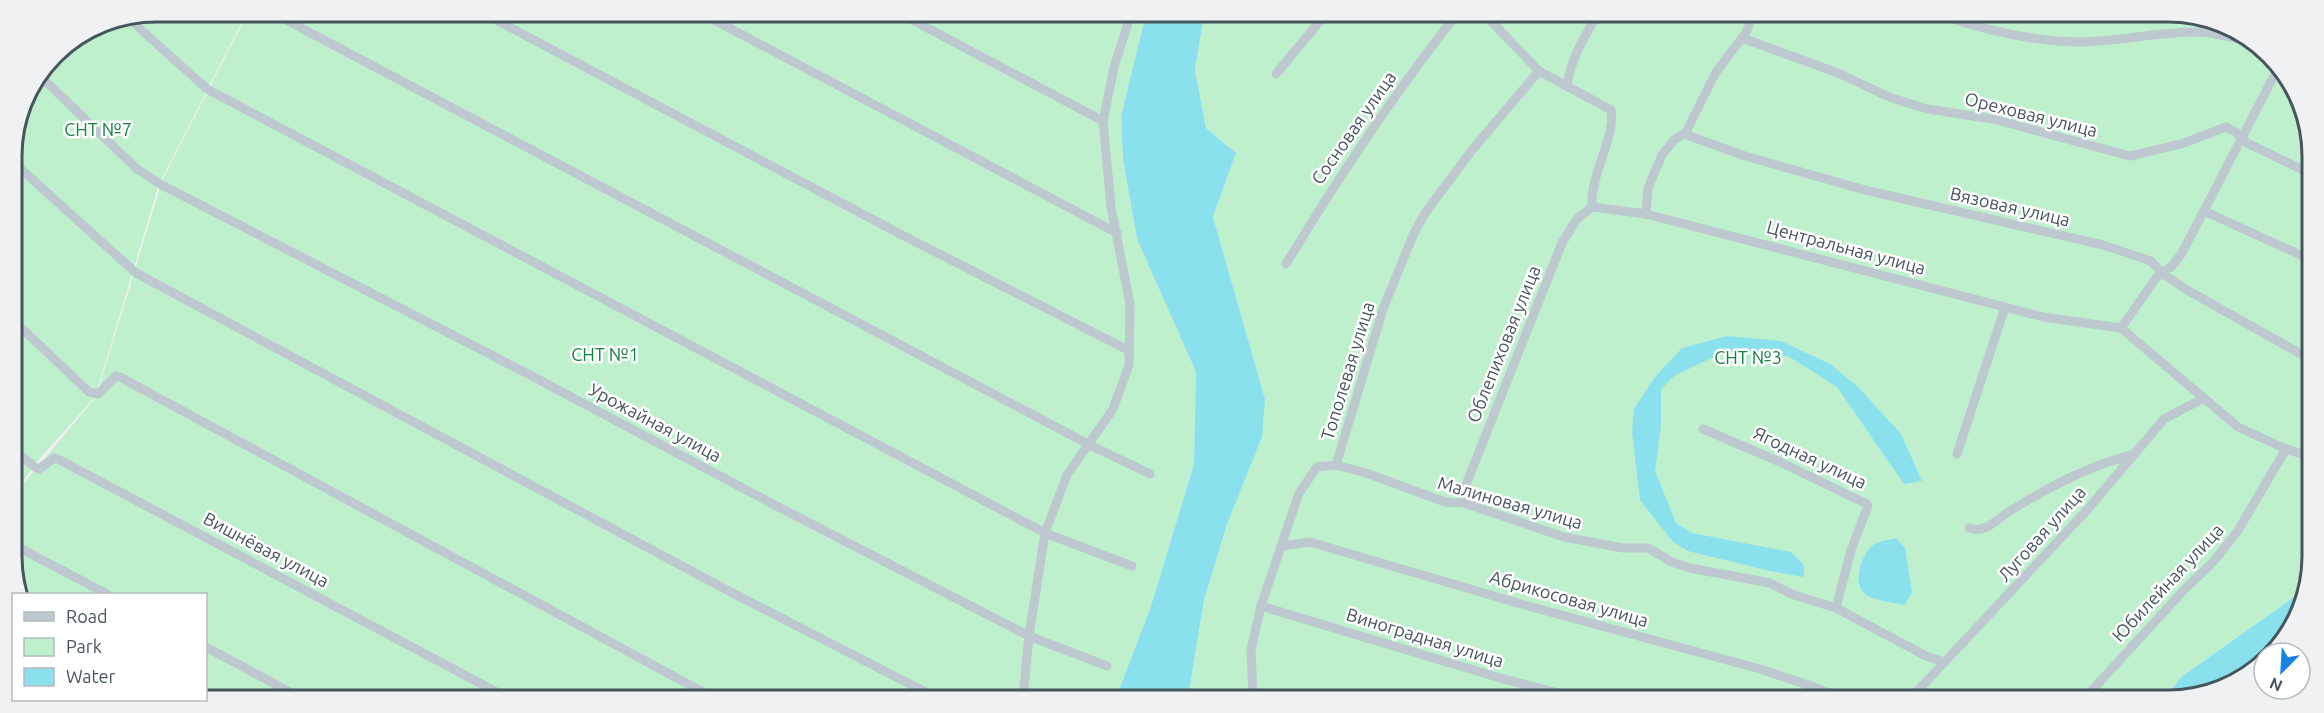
<svg xmlns="http://www.w3.org/2000/svg" width="2324" height="713" font-family="Ubuntu,sans-serif">
	<style>
		.green { fill: #bef0cd }
		.water { fill: #8ae1ed }
		.lines { fill: none; stroke-linecap: round; stroke-linejoin: round }
		.minor { stroke: #bdc8cf; stroke-width: 9 }
		.labels { text-anchor: middle; stroke-width: 5; stroke-linejoin: round; paint-order: stroke }
		.street-label { font-size: 18px; fill: #47555d; stroke: #fff }
		.park-label { font-size: 18px; fill: #168142; stroke: #fff }
		.rim { fill: none; stroke: #47555d; stroke-width: 3 }
	</style>
	<rect width="100%" height="100%" fill="#f2eff0"/>
	<g class="green">
		<path d="M156,12H247L159,184L95,397L41,457L14,493L12,147L23,101L54,54L101,23Z"/>
		<path d="M248,12L1146,14L1121,116L1123,160L1137,239L1196,372L1194,464L1151,606L1116,698L206,696V594H20L15,585L14,495L96,397L162,181Z"/>
		<path d="M1204,15L2017,17L2093,21L2173,17L2207,18L2276,61L2309,128L2307,588L2181,677L2163,701L1188,698L1204,600L1265,399L1213,217L1236,153L1206,128L1195,70Z"/>
	</g>
	<g class="water">
		<path d="M1146,14L1204,15L1195,70L1206,128L1236,153L1213,217L1265,399L1262,437L1227,524L1204,600L1188,698H1116L1151,606L1194,464L1196,372L1137,239L1123,160L1121,116Z"/>
		<path d="M2017,17H2173L2093,21Z"/>
		<path d="M1727,336L1781,341L1830,364L1857,386L1901,434L1922,481L1904,484L1837,387L1788,356L1761,353L1724,352L1674,376L1661,389V426L1655,471L1676,523L1692,533L1791,552L1804,565V577L1770,571L1688,551L1673,542L1640,500L1632,432L1634,409L1654,378L1682,348Z"/>
		<path d="M1896,538L1905,548L1912,592L1905,605C1893,602 1873,601 1864,593C1852,582 1862,554 1873,545C1879,541 1889,540 1896,538Z"/>
		<path d="M2307,588V595L2288,637L2273,653H2264V662L2256,671L2177,701H2163L2181,677Z"/>
	</g>
	<g class="lines">
		<g class="minor">
			<path d="M271,12L1088,444L1150,474"/>
			<path d="M483,13L904,236L1130,351"/>
			<path d="M701,13L1117,233"/>
			<path d="M901,14L1103,121"/>
			<path d="M1485,15L1539,71L1611,110C1616,138 1590,173 1592,207L1646,214L2043,317L2121,328L2238,427L2286,449L2308,456"/>
			<path d="M1943,16C1985,30 2033,41 2077,42C2117,42 2156,32 2195,32C2210,31 2226,37 2240,39"/>
			<path d="M128,18L207,89L1045,533L1132,566"/>
			<path d="M1742,38L1838,73L1889,97L1927,109L1993,119L2130,156L2184,143L2226,127L2237,133L2247,143L2309,173"/>
			<path d="M1276,74L1325,15"/>
			<path d="M40,76L137,169L160,184L530,375L767,501L1029,636L1107,666"/>
			<path d="M1567,85C1571,60 1583,38 1597,16"/>
			<path d="M1684,134L1745,156L1865,190L2103,245L2151,261L2162,273L2187,290L2308,358"/>
			<path d="M12,161L136,273L723,588L937,698"/>
			<path d="M2204,211L2309,259"/>
			<path d="M1646,214L1648,188L1662,155L1674,140L1686,132L1716,72L1745,34L1753,16"/>
			<path d="M1286,264C1338,178 1394,94 1456,15"/>
			<path d="M13,320L89,392L98,394L116,376L120,377L712,697"/>
			<path d="M2121,328L2156,278L2173,265L2182,253L2279,66"/>
			<path d="M1703,429L1780,462L1867,504L1868,506L1851,550L1836,608"/>
			<path d="M14,450L36,468L39,469L54,458L58,459L506,697"/>
			<path d="M1957,454L2005,307"/>
			<path d="M1336,465L1366,473L1445,502L1464,503L1564,537L1623,548H1648L1672,562L1690,568L1770,583L1791,594L1836,608L1926,656L1944,662"/>
			<path d="M1464,503L1465,487L1562,243L1577,219L1592,207"/>
			<path d="M1969,528C1976,530 1980,530 1987,527C1995,523 2002,516 2010,511C2047,488 2090,465 2132,455"/>
			<path d="M14,545L107,594"/>
			<path d="M1281,546L1310,542L1521,604L1760,669L1814,687L1846,700"/>
			<path d="M1261,606L1500,678L1581,699"/>
			<path d="M206,647L297,696"/>
			<path d="M1023,698L1029,636L1045,533L1067,475L1113,409L1129,365L1130,304L1111,207L1103,121L1114,67L1131,14"/>
			<path d="M1253,699L1251,650L1261,606L1299,493L1317,467L1336,465L1383,309L1414,233L1425,213L1472,150L1539,71"/>
			<path d="M1264,699H1284"/>
			<path d="M1909,700L2088,509L2164,419L2204,398"/>
			<path d="M2083,700L2185,589L2213,562L2237,532L2286,449"/>
		</g>
	</g>
	<g class="labels">
		<g class="street-label">
			<text transform="translate(2031 115) rotate(14)" y="6">Ореховая улица</text>
			<text transform="translate(1354 128) rotate(-55)" y="6">Сосновая улица</text>
			<text transform="translate(2010 207) rotate(13)" y="6">Вязовая улица</text>
			<text transform="translate(1846 248) rotate(15)" y="6">Центральная улица</text>
			<text transform="translate(1504 344) rotate(-68)" y="6">Облепиховая улица</text>
			<text transform="translate(1348 371) rotate(-73)" y="6">Тополевая улица</text>
			<text transform="translate(655 423) rotate(28)" y="6">Урожайная улица</text>
			<text transform="translate(1810 458) rotate(25)" y="6">Ягодная улица</text>
			<text transform="translate(1510 503) rotate(16)" y="6">Малиновая улица</text>
			<text transform="translate(2042 534) rotate(-48)" y="6">Луговая улица</text>
			<text transform="translate(266 550) rotate(28)" y="6">Вишнёвая улица</text>
			<text transform="translate(2168 583) rotate(-47)" y="6">Юбилейная улица</text>
			<text transform="translate(1569 599) rotate(16)" y="6">Абрикосовая улица</text>
			<text transform="translate(1425 638) rotate(17)" y="6">Виноградная улица</text>
		</g>
		<g class="park-label">
			<text x="98" y="136">СНТ №7</text>
			<text x="605" y="361">СНТ №1</text>
			<text x="1748" y="364">СНТ №3</text>
		</g>
	</g>
	<path d="M0 0H2324V713H0ZM156 22H2168A134 134 0 0 1 2302 156V556A134 134 0 0 1 2168 690H156A134 134 0 0 1 22 556V156A134 134 0 0 1 156 22Z" fill="#f0f1f2" fill-rule="evenodd"/>
	<path class="rim" d="M156 22H2168A134 134 0 0 1 2302 156V556A134 134 0 0 1 2168 690H156A134 134 0 0 1 22 556V156A134 134 0 0 1 156 22Z"/>
	<rect x="12" y="593" width="195" height="108" fill="#ffffff" stroke="#b5bbbe" stroke-width="1.5"/>
	<rect x="24" y="612" width="30" height="9" fill="#bdc8cf" stroke="#b5bbbe" stroke-width="1.5"/>
	<text x="66" y="623" font-size="18" fill="#47555d">Road</text>
	<rect x="24" y="638" width="30" height="18" fill="#bef0cd" stroke="#b5bbbe" stroke-width="1.5"/>
	<text x="66" y="653" font-size="18" fill="#47555d">Park</text>
	<rect x="24" y="668" width="30" height="18" fill="#8ae1ed" stroke="#b5bbbe" stroke-width="1.5"/>
	<text x="66" y="683" font-size="18" fill="#47555d">Water</text>
	<g transform="translate(2282 671) rotate(204)"><circle r="28" fill="#ffffff" stroke="#b5bbbe" stroke-width="1.5"/>
	<path d="M0-4.5L10 22L0 15L-10 22Z" fill="#1683e5"/>
	<text y="-9" font-size="16" font-weight="bold" text-anchor="middle" fill="#47555d">N</text>
	</g>
</svg>
